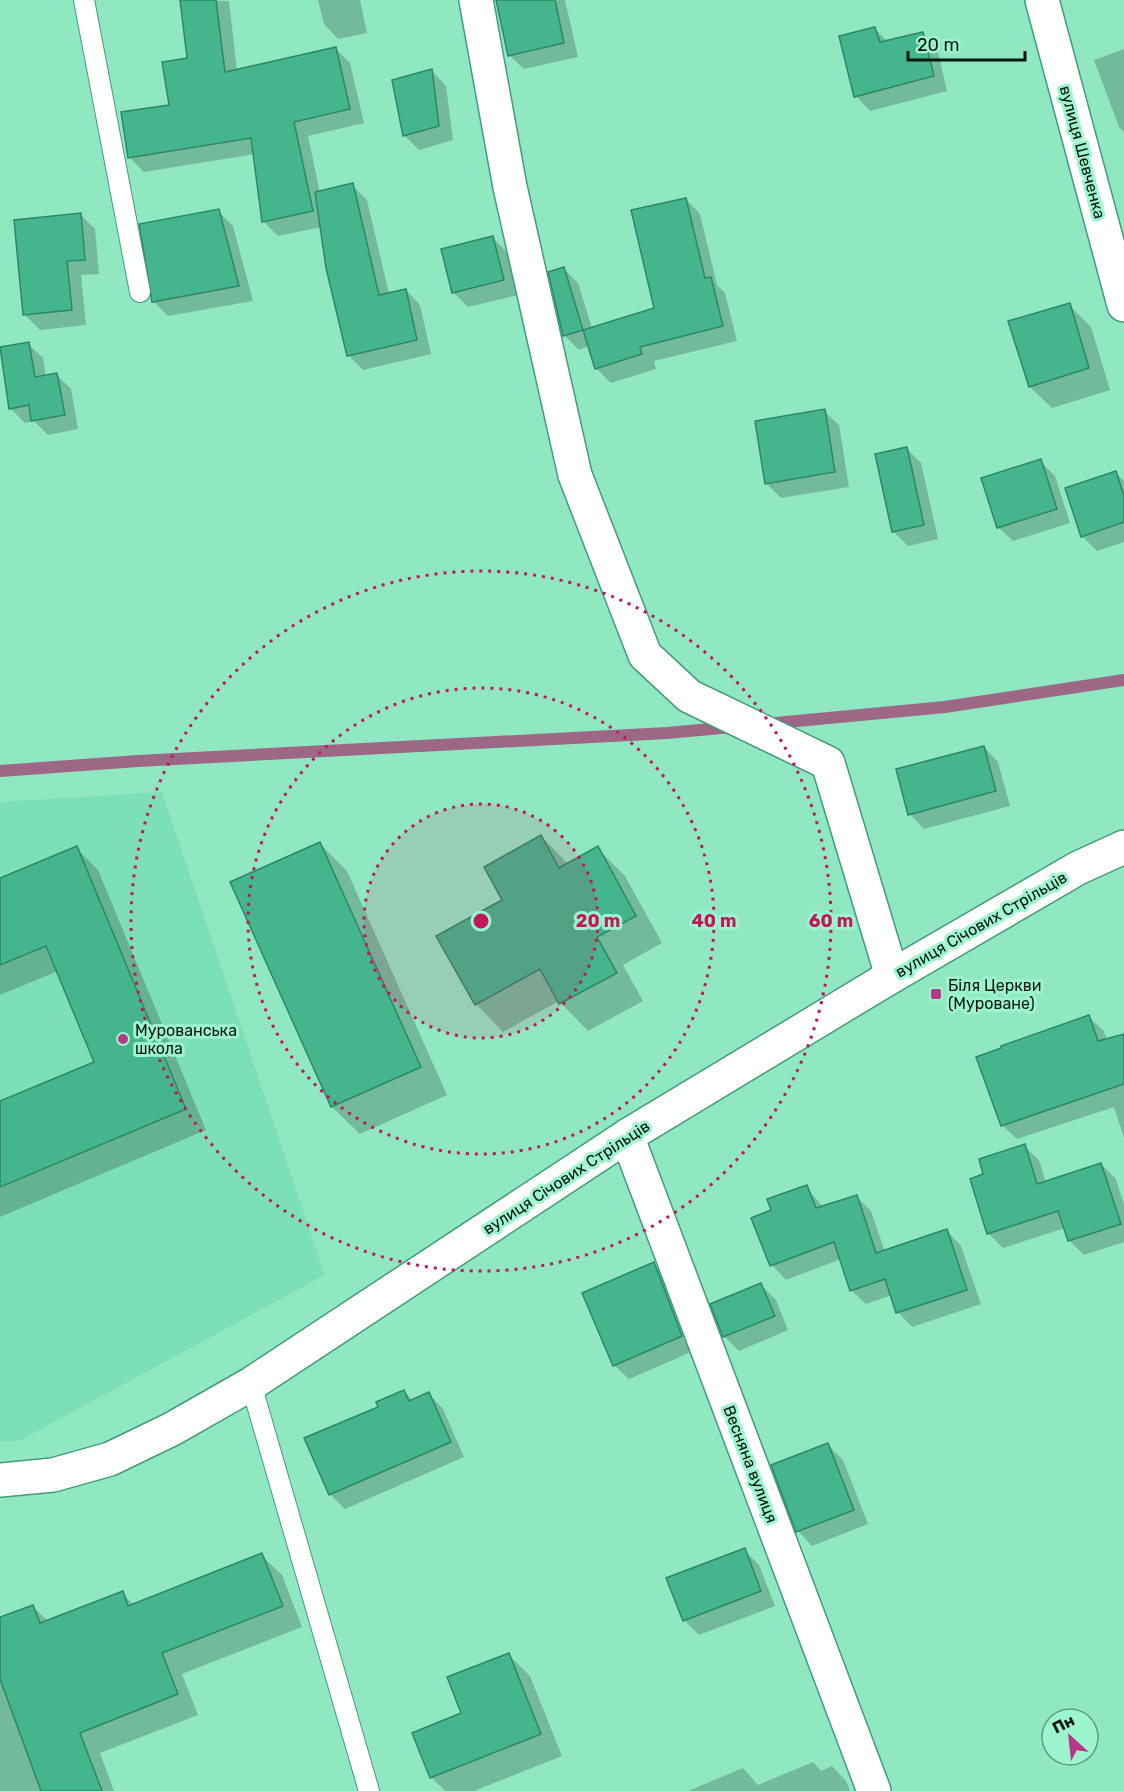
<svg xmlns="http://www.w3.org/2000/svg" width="1124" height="1791" font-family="Rubik,sans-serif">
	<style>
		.built { fill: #7ddfb7 }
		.shadow { fill: #0003 }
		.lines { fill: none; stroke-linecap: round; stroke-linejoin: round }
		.stream { stroke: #9d6886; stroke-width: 12 }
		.building { fill: #44b58c; stroke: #2c8867; stroke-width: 1.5 }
		.service-casing { stroke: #439b7a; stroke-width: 22 }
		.minor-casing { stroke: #439b7a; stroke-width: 36 }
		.tertiary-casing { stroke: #439b7a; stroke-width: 36 }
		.service { stroke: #fff; stroke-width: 20 }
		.minor { stroke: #fff; stroke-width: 33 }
		.tertiary { stroke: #fff; stroke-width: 33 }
		.ring { fill: none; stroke: #c2185b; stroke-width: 3; stroke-dasharray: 3 6 }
		.poi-dot { fill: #b63988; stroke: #9df5d0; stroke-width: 2 }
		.labels { text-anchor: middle; stroke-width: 6; stroke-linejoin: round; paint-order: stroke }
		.street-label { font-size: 16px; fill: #00170d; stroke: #9df5d0 }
		.poi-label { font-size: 16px; fill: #00170d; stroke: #9df5d0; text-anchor: start }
		.centre { fill: #c2185b; stroke: #9df5d0; stroke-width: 3 }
		.ring-label { font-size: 18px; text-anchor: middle; font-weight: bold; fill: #c2185b; stroke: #9df5d0; stroke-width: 6; stroke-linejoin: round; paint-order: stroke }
	</style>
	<rect width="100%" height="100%" fill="#90e8c3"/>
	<path class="built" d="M162,792L325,1275L19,1441H0V802Z"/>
	<g class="shadow">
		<path d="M182,0L229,1L237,71L336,49L350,63L364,123L308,136L320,193L352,185L367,200L389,294L406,290L420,305L431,354L363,370L348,355L322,227L278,236L263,221L255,154L144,172L129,157L170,106L189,59Z"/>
		<path d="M318,0H360L367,33L338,39L324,24Z"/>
		<path d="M497,0H565L578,57L524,69L509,55Z"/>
		<path d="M875,29L888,42L922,34L937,48L947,91L870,111L856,96Z"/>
		<path d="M1124,49V132L1119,127L1094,60Z"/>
		<path d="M432,71L446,86L453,140L419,150L404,135Z"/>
		<path d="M686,199L700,214L717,285L725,293L737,341L654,361L656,369L611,383L596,368L589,346L579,350L564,335V269L578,283L592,328L656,309Z"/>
		<path d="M218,211L233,226L253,301L168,316L153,301Z"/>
		<path d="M80,214L95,229L99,274L81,275L86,325L40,330L25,315L16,221Z"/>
		<path d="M492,237L507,252L518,295L468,307L454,293L443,250Z"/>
		<path d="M1069,305L1091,327L1110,390L1052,408L1030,387L1010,322Z"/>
		<path d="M28,344L43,358L46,377L56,374L71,389L78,429L48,435L34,421L25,423L10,408L0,349Z"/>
		<path d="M824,411L839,425L849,487L781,498L766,483Z"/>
		<path d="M906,448L921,463L938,539L908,546L893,531Z"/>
		<path d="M1040,461L1055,476L1070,523L1013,541L998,527Z"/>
		<path d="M1116,473L1124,481V542L1097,551L1082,536Z"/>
		<path d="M984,747L998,762L1010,806L924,829L910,814Z"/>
		<path d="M541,836L568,864L597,848L625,876L662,943L623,965L643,1001L588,1031L559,1001L503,1032L476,1004L504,900Z"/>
		<path d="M320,844L347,871L447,1095L360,1134L332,1107L232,883Z"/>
		<path d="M76,848L98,870L206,1130L0,1217V1103L96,1063L58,971L0,995V880Z"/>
		<path d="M1089,1017L1104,1031L1107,1040L1124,1035V1138L1114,1107L1017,1139L1002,1125Z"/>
		<path d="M1024,1146L1039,1160L1046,1183L1101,1164L1116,1179L1124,1205V1242L1084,1255L1069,1240L1065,1228L1003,1248L988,1233L985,1175Z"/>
		<path d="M806,1187L823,1207L856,1196L871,1211L885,1252L947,1231L961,1246L981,1304L912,1327L898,1312L892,1295L866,1304L851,1290L841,1259L786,1280L772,1265L753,1219L773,1211Z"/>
		<path d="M653,1264L668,1279L696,1350L629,1379L614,1365Z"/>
		<path d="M761,1285L776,1300L788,1330L739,1351L724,1336Z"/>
		<path d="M404,1391L413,1401L429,1394L443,1409L464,1457L345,1509L330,1494L380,1408Z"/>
		<path d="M828,1445L843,1460L868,1524L812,1546L798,1531Z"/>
		<path d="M744,1550L759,1565L775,1606L699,1635L684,1620Z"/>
		<path d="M261,1555L282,1575L302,1627L182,1674L198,1715L100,1753L114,1791H0V1619L33,1607L48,1621L122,1593L134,1605Z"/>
		<path d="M508,1654L530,1676L562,1756L474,1791H445L432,1778L414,1733L463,1714Z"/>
		<path d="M813,1762L821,1771L832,1766L846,1781L850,1791H688L743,1768L758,1785Z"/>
	</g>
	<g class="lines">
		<g class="stream">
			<path d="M765,724L945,707L1124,680"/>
			<path d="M0,771L138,761L667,733L732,727"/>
		</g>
	</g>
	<g class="building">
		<path d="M180,0H216L225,72L336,47L350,109L294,122L313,211L262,222L251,138L128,158L121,112L169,105L162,62L187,58Z"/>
		<path d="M496,0H555L564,43L508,56Z"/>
		<path d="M875,27L880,42L923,32L934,76L854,97L839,36Z"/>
		<path d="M432,69L439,126L403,136L392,80Z"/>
		<path d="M353,183L379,295L406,289L417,340L347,356L326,268L315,192Z"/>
		<path d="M686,198L705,278L711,277L723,326L640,347L642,354L595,369L583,330L654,308L631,210Z"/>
		<path d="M219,209L239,286L152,302L139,224Z"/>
		<path d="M81,213L85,260L67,261L72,310L23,315L14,220Z"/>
		<path d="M493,236L504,280L452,293L441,249Z"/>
		<path d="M564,267L583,330L563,336L548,272Z"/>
		<path d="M1070,303L1089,368L1029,387L1008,321Z"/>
		<path d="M29,342L35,377L57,373L65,415L31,421L29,405L9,409L0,347Z"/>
		<path d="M825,409L835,472L765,484L755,421Z"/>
		<path d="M907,447L924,525L892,532L875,454Z"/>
		<path d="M1041,459L1057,509L997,528L981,478Z"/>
		<path d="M1116,471L1124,496V522L1081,537L1065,488Z"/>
		<path d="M984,746L996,791L908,815L896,769Z"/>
		<path d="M541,835L559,868L598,846L636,916L597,937L617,973L559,1004L540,969L475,1005L436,936L502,900L484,867Z"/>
		<path d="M320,842L421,1067L331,1107L230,882Z"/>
		<path d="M77,846L186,1109L0,1187V1101L94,1062L46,946L0,965V878Z"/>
		<path d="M1089,1015L1098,1041L1124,1034V1084L1001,1126L976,1057L1001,1048V1046Z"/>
		<path d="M1025,1144L1037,1184L1101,1163L1121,1224L1068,1241L1058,1211L987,1234L970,1179L983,1174L979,1159Z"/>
		<path d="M807,1185L816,1208L857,1195L876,1253L947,1229L967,1290L896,1313L885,1279L850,1291L834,1242L770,1266L751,1218L771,1210L767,1199Z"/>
		<path d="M654,1262L682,1336L613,1366L582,1293Z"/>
		<path d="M761,1283L775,1316L723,1337L710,1304Z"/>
		<path d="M404,1390L409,1401L429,1392L451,1442L329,1495L304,1438L378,1407L376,1402Z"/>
		<path d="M828,1443L854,1510L796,1532L771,1465Z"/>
		<path d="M745,1548L761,1591L683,1621L666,1578Z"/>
		<path d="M262,1553L283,1606L162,1653L178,1694L80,1733L102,1791H41L0,1679V1617L33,1605L40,1623L123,1591L128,1606Z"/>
		<path d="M509,1653L541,1734L430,1778L412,1733L461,1713L447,1677Z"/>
	</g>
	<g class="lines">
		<defs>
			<g id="service">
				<path d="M84,0L140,292"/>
				<path d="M251,1384L369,1791"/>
			</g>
			<g id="minor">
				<path d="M476,0L510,187L575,475L645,655L689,696L828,763L892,976"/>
				<path d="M1042,0L1124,305"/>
				<path d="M627,1136L874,1791"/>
			</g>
			<path id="tertiary" d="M0,1480L53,1475L110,1459L172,1429L251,1384L627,1136L892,976L1078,868L1124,847"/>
		</defs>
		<use href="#service" class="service-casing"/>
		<use href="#minor" class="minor-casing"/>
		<use href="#tertiary" class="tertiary-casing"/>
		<use href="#service" class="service"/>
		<use href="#minor" class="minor"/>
		<use href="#tertiary" class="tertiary"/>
	</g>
	<circle cx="481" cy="921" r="117" fill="#c2185b" fill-opacity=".12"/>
	<g class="ring">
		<circle cx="481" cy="921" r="117"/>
		<circle cx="481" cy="921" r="233"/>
		<circle cx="481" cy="921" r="350"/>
	</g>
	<g class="poi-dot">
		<rect x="930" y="988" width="12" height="12" rx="3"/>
		<circle cx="123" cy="1039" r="6"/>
	</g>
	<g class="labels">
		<g class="street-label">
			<text transform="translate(1083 152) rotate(75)" y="6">вулиця Шевченка</text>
			<text transform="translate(981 924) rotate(-30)" y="6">вулиця Січових Стрільців</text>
			<text transform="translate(566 1177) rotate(-33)" y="6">вулиця Січових Стрільців</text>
			<text transform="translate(751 1464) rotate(69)" y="6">Весняна вулиця</text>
		</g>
		<g class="poi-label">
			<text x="948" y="991">Біля Церкви<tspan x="948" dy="18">(Муроване)</tspan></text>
			<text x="135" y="1036">Мурованська<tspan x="135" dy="18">школа</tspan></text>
		</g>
	</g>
	<circle cx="481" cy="921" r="9" class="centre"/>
	<g class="ring-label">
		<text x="598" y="927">20 m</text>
		<text x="714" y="927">40 m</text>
		<text x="831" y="927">60 m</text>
	</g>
	<g transform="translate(1070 1737) rotate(333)"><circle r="28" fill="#9df5d0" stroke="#5e9c82" stroke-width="1.5"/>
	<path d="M0-4.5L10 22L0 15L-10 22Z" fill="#b63988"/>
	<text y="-9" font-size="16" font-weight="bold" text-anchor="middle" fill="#00170d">Пн</text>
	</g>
	<path d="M908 51v9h117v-9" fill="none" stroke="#00170d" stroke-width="3"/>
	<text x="917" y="51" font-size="18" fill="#00170d" stroke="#9df5d0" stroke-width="4.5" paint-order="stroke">20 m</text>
</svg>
